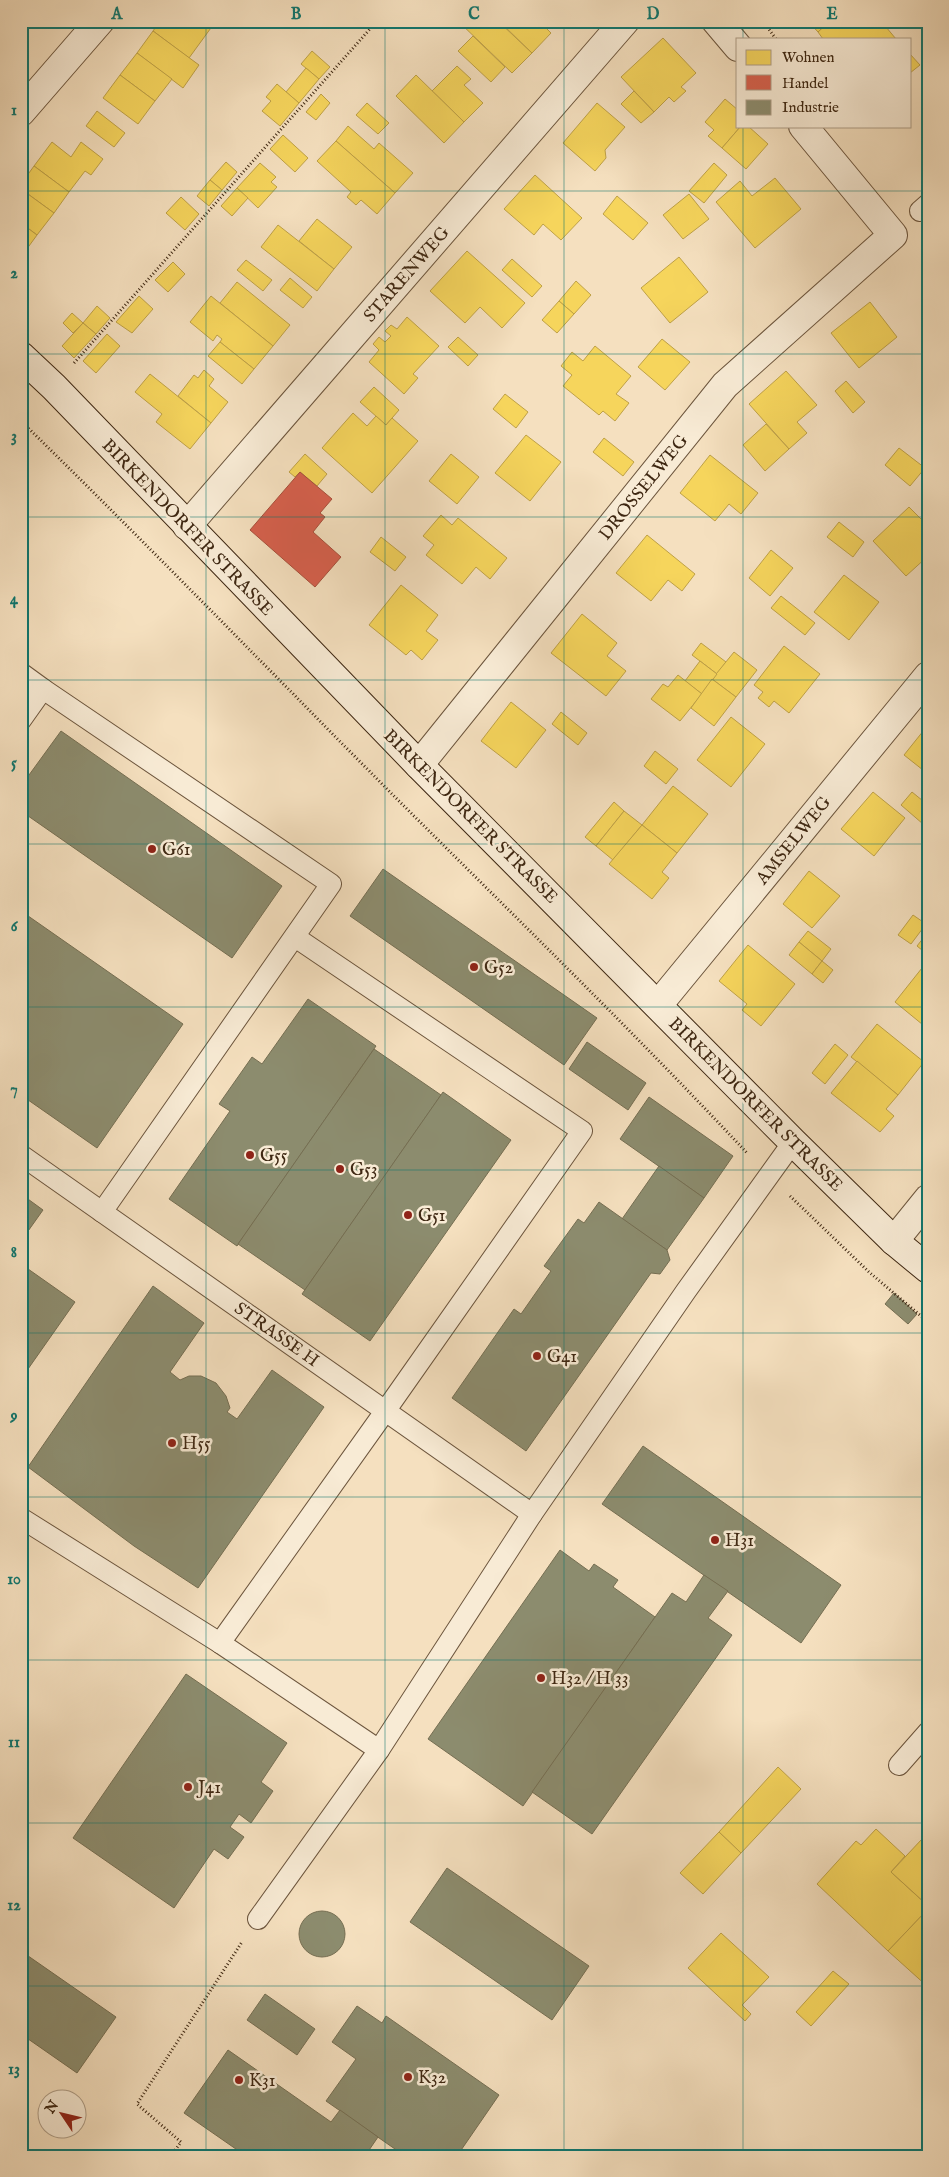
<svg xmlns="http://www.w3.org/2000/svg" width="949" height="2177" font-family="'IM FELL English',serif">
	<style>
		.homes { fill: #f6d55c; stroke: #bfa146 }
		.shops { fill: #d6604d; stroke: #a84f3b }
		.industry { fill: #8c8c6e; stroke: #756e52 }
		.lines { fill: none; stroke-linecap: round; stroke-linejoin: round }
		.lane-casing { stroke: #6c553d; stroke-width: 22 }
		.street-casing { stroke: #6c553d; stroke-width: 30 }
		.secondary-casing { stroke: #3e2712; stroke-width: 30 }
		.path { stroke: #3e2712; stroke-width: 3; stroke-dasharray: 1 2.5; stroke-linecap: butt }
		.lane { stroke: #f8ebd5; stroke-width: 20 }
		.street { stroke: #f8ebd5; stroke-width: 28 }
		.secondary { stroke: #f8ebd5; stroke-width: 28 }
		.grid { fill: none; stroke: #0f766e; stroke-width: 1; stroke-opacity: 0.55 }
		.poi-dot { fill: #8f2418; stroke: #f8ebd5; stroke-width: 2 }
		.labels { text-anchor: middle; stroke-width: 5; stroke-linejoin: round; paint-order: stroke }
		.street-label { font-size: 18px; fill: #3e2712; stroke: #f8ebd5 }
		.poi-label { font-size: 18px; fill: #3e2712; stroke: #f8ebd5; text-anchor: start }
		.neatline { fill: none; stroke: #0f766e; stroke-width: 2 }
		.grid-label { font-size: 16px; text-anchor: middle; font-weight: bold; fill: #0f766e }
	</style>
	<rect width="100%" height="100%" fill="#f5e0bf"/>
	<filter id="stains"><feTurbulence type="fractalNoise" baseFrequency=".004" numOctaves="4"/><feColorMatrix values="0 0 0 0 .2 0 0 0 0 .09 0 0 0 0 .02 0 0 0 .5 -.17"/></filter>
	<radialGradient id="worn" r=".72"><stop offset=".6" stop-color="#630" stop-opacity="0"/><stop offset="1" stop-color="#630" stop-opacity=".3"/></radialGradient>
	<g class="homes">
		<path d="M160,21H216L189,58L153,31Z"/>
		<path d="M458,21H498L532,53L512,73Z"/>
		<path d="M501,21H539L551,33L532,53L500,22Z"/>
		<path d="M808,21H830L818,32Z"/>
		<path d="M830,21H881L896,39H823L818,32Z"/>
		<path d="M153,31L199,65L183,88L137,53Z"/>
		<path d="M473,36L505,67L491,82L458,51Z"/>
		<path d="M663,38L696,73L681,87L686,91L674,102L669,97L654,112L621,77Z"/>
		<path d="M312,51L330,67L319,79L301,64Z"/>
		<path d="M137,53L172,79L155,101L120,75Z"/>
		<path d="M910,54L920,65L910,73Z"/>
		<path d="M457,66L471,79L464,85L483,103L464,122L432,91Z"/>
		<path d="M306,68L319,79L299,103L286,92Z"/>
		<path d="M120,75L155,101L138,124L103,98Z"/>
		<path d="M416,75L464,122L444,143L396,96Z"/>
		<path d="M277,84L299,103L280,126L262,111L271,101L266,97Z"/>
		<path d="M634,91L654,112L641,123L621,104Z"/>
		<path d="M321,94L330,103L316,120L306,112Z"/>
		<path d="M725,99L738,110V126H741L722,148L708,136L714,130L705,122Z"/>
		<path d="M367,103L389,123L378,134L356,115Z"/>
		<path d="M597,103L625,127L605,150L606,158L595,171L563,143Z"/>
		<path d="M97,111L125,133L114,147L86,126Z"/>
		<path d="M348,126L374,149L379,143L413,173L395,193L336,141Z"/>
		<path d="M741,126H748L768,144L746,169L722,148Z"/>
		<path d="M283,135L308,158L295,172L270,149Z"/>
		<path d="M336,141L395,193L377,214L361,200L356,205L347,197L351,192L317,161Z"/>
		<path d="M52,142L71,157L81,142L103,159L91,175L85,171L69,192L34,166Z"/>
		<path d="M226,162L237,172L222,190L210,180Z"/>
		<path d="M260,163L276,177L271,182L277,187L258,208L237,188Z"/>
		<path d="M714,163L727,175L704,203L689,191Z"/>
		<path d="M34,166L69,192L54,213L21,189V184Z"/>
		<path d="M535,175L582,218L561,240L543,224L534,235L504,209Z"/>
		<path d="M775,178L801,209L755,248L716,202L740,181L752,196Z"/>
		<path d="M210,180L222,190L209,206L197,196Z"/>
		<path d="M237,188L248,198L232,216L221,206Z"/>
		<path d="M21,189L54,213L37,235L21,223Z"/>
		<path d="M689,194L709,219L683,239L663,215Z"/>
		<path d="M617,196L648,223L633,240L603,214Z"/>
		<path d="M181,197L199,214L185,230L166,213Z"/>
		<path d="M317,219L352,247L334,269L299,241Z"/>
		<path d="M21,223L37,235L21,257Z"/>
		<path d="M278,225L334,269L317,291L261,247Z"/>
		<path d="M467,251L525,303L502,328L480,307L465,323L430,291Z"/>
		<path d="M679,257L708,292L670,323L641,288Z"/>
		<path d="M512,259L542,286L532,297L502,270Z"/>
		<path d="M246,260L272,280L263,291L237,270Z"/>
		<path d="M173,262L185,274L168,292L155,280Z"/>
		<path d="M290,278L312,297L303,308L280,290Z"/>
		<path d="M576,281L591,295L574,314L559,301Z"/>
		<path d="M237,282L290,325L273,346L220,303Z"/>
		<path d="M139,296L153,309L132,333L116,322Z"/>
		<path d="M211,296L273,346L254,369L220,342L222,339L217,335L213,341L190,322Z"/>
		<path d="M559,301L574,314L557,333L542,320Z"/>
		<path d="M870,302L897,337L859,368L831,333Z"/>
		<path d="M97,306L110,318L96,334L83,323Z"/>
		<path d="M72,313L83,323L73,333L63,323Z"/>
		<path d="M407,317L439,346L413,374L418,378L404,394L369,362L379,350L373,344L379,337L385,342L391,336L385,331L391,325L397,329Z"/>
		<path d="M83,323L96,334L74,358L62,346Z"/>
		<path d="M107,334L120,346L96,373L83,361Z"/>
		<path d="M458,337L478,355L468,366L448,347Z"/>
		<path d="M662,339L690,362L665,390L638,367Z"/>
		<path d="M220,342L254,369L242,384L208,356Z"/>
		<path d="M595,346L631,376L616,394L629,403L615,421L603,411L599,415L563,386L572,375L561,366L572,352L583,361Z"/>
		<path d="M204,370L214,379L209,386L228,402L211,423L178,396L194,375L198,378Z"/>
		<path d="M786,371L817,405L797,422L807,433L789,449L749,404Z"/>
		<path d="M150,374L211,423L190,449L156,422L162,414L135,392Z"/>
		<path d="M846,381L865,402L853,413L835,391Z"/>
		<path d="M374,387L399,410L386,425L360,402Z"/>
		<path d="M505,394L528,412L516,428L493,409Z"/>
		<path d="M353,413L367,426L376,416L386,425L392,418L418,441L372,493L322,448Z"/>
		<path d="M766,424L789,449L765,471L743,445Z"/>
		<path d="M526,435L561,462L530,501L495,473Z"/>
		<path d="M604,438L634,462L623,476L593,452Z"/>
		<path d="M899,448L925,468L910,486L885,465Z"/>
		<path d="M305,454L327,474L317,486L300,472L295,477L289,472Z"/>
		<path d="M451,454L479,477L457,504L429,481Z"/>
		<path d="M710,455L758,493L741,514L729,504L715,521L680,493Z"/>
		<path d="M909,507L928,526V556L906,576L873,541Z"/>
		<path d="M441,515L452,525L458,518L507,558L490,579L476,567L462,584L426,555L434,545L423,536Z"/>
		<path d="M839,522L864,542L853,557L827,537Z"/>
		<path d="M647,535L695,574L682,591L668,580L651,601L616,573Z"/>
		<path d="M381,537L406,557L395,571L370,552Z"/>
		<path d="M771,550L793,568L770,596L749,578Z"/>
		<path d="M844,575L879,602L849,640L814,612Z"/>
		<path d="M401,585L438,615L426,631L438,640L422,660L411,650L406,655L369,625Z"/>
		<path d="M781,596L815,623L805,635L771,608Z"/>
		<path d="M582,614L617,643L607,656L626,671L606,696L551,653Z"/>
		<path d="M701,643L726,662L717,674L692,655Z"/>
		<path d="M784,646L820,674L789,713L774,701L769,707L758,698L763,692L754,685Z"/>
		<path d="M734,652L757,670L736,697L712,679Z"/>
		<path d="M700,661L717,674L702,694L685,681Z"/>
		<path d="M678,675L702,694L680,721L651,699L663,684L668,687Z"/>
		<path d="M712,679L736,697L714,726L691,708Z"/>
		<path d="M511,702L546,730L516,768L481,741Z"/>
		<path d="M561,712L587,733L578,745L552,724Z"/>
		<path d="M731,717L765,744L731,787L697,760Z"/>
		<path d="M928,725V774L904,755Z"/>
		<path d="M655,751L678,769L666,784L644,766Z"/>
		<path d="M673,786L708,814L677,853L642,825Z"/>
		<path d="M873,792L905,818L874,856L841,829Z"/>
		<path d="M912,792L928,805V819L923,824L901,805Z"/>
		<path d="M614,802L624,811L596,846L585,837Z"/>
		<path d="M624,811L642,825L613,860L596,846Z"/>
		<path d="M642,825L677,853L662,872L669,878L652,899L609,864Z"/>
		<path d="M809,871L840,896L812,928L783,904Z"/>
		<path d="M913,915L926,924L911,944L898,935Z"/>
		<path d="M808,931L831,949L822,961L799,942Z"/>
		<path d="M928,932V955L917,946Z"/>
		<path d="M799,942L822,961L812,974L789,955Z"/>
		<path d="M748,945L795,984L761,1026L742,1010L747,1004L719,981Z"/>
		<path d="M822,961L833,970L823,983L812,974Z"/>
		<path d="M922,968L928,973V1029L895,1002Z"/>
		<path d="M877,1024L924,1062L898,1095L851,1057Z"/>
		<path d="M835,1044L848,1055L825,1084L812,1073Z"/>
		<path d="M857,1061L898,1095L886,1109L894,1116L880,1132L831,1093Z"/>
		<path d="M778,1767L801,1789L741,1853L719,1832Z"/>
		<path d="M876,1829L905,1856L891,1872L928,1906V1909L888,1951L817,1884L856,1841L861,1845Z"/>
		<path d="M719,1832L741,1853L703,1894L680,1873Z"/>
		<path d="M922,1839L928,1844V1900L925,1903L891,1872Z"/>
		<path d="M928,1909V1987L888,1951Z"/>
		<path d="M721,1933L769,1977L742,2005L751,2014L745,2021L688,1968Z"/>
		<path d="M833,1971L849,1984L811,2026L796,2012Z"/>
	</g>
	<path class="shops" d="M300,472L332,499L320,513L325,517L313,532L341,557L315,587L250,530Z"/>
	<g class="industry">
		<path d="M61,731L282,886L232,958L21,811V786Z"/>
		<path d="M383,869L597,1018L564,1065L350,916Z"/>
		<path d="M21,911L183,1024L97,1148L21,1095Z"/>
		<path d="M308,999L376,1046L237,1246L169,1199L230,1111L219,1104L252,1057L262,1064Z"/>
		<path d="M587,1042L646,1083L628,1110L569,1069Z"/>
		<path d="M374,1049L441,1095L305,1290L238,1244Z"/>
		<path d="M443,1092L511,1140L370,1341L302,1294Z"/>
		<path d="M649,1097L733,1156L704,1198L620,1139Z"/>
		<path d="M659,1166L704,1198L667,1250L622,1219Z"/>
		<path d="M21,1194L43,1210L21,1241Z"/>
		<path d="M599,1202L667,1250L670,1260L660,1274L651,1273L526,1451L452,1398L514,1309L521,1314L551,1271L544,1266L578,1219L584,1223Z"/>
		<path d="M21,1264L75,1302L21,1379Z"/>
		<path d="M153,1286L204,1323L170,1372L180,1380L189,1376H201L216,1383L226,1396L230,1408L227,1412L237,1419L272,1370L324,1407L198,1588L134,1546L28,1467Z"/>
		<path d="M894,1293L917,1314L908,1324L885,1304Z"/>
		<path d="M643,1446L841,1585L801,1643L602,1504Z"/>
		<path d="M560,1550L589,1571L594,1564L618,1580L613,1587L655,1617L523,1806L428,1739Z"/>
		<path d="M704,1575L728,1591L708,1618L732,1635L592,1834L532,1792L672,1593L686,1602Z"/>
		<path d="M186,1674L287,1743L261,1782L273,1791L251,1823L239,1814L230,1827L244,1837L228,1859L214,1849L174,1908L73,1838Z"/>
		<path d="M447,1868L589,1966L552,2020L410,1922Z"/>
		<circle cx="322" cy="1934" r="23"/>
		<path d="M21,1951L116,2017L77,2073L21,2034Z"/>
		<path d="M265,1994L315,2029L297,2055L247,2020Z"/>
		<path d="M357,2006L382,2023L386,2016L499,2095L457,2156H405L326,2101L356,2059L332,2042Z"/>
		<path d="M228,2050L331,2122L340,2110L378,2137L365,2156H246L184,2113Z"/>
	</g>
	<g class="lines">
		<defs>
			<g id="lane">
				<path d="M920,211L928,204"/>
				<path d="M21,673L43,689L21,720"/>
				<path d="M43,689L331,884L102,1212"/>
				<path d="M21,1155L532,1514"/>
				<path d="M21,1518L220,1643L379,1750"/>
				<path d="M220,1643L386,1410L582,1131L295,937"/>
				<path d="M899,1765L928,1732"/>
				<path d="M258,1919L379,1750L532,1514L686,1291L793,1142"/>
			</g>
			<g id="street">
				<path d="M716,21L738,47"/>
				<path d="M21,112L100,21"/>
				<path d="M187,526L625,21"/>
				<path d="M419,765L725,385L893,235L803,126"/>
				<path d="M658,1005L928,676"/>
				<path d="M894,1241L928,1199"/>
			</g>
			<path id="secondary" d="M21,356L54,387L419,765L793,1142L894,1241L928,1269"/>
		</defs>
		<use href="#lane" class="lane-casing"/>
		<use href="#street" class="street-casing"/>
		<use href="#secondary" class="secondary-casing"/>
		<g class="path">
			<path d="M763,21L776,39"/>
			<path d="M74,363L377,21"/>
			<path d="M21,421C145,542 265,666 387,789C508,910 631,1029 748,1154"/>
			<path d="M790,1196L869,1272L928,1322"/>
			<path d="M171,2156L181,2142L137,2104L242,1942"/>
		</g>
		<use href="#lane" class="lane"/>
		<use href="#street" class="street"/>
		<use href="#secondary" class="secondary"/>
	</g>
	<path class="grid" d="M206,21V2156M385,21V2156M564,21V2156M743,21V39M743,126V2156M21,191H928M21,354H928M21,517H928M21,680H928M21,844H928M21,1007H928M21,1170H928M21,1333H928M21,1497H928M21,1660H928M21,1823H928M21,1986H928"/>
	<g class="poi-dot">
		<circle cx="152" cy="849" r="5"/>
		<circle cx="474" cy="967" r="5"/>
		<circle cx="250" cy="1155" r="5"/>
		<circle cx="340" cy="1169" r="5"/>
		<circle cx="408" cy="1215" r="5"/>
		<circle cx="537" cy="1356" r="5"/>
		<circle cx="172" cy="1443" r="5"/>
		<circle cx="715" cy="1540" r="5"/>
		<circle cx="541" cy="1678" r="5"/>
		<circle cx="188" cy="1787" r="5"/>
		<circle cx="408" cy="2077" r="5"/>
		<circle cx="239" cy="2080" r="5"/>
	</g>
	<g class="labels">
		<g class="street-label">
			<text transform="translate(406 274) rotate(-49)" y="6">STARENWEG</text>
			<text transform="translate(643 487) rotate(-51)" y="6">DROSSELWEG</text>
			<text transform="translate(188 527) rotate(46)" y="6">BIRKENDORFER STRASSE</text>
			<text transform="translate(471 816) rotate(45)" y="6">BIRKENDORFER STRASSE</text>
			<text transform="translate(793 840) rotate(-51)" y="6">AMSELWEG</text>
			<text transform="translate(756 1104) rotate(45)" y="6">BIRKENDORFER STRASSE</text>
			<text transform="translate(277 1334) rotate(35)" y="6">STRASSE H</text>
		</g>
		<g class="poi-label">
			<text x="162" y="855">G61</text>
			<text x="484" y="973">G52</text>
			<text x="260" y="1161">G55</text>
			<text x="350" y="1175">G53</text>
			<text x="418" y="1221">G51</text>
			<text x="547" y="1362">G41</text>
			<text x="182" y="1449">H55</text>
			<text x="725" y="1546">H31</text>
			<text x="551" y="1684">H32 / H 33</text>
			<text x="198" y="1793">J41</text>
			<text x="418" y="2083">K32</text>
			<text x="249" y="2086">K31</text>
		</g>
	</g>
	<rect width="949" height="2177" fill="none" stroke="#f5e0bf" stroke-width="55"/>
	<rect x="736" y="38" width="175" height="90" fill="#f8ebd5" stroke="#ae9d87"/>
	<rect x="746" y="50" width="25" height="15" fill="#f6d55c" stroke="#ae9d87"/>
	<text x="782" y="62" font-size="15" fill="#3e2712">Wohnen</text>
	<rect x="746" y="75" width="25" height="15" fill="#d6604d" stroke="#ae9d87"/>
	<text x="782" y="88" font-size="15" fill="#3e2712">Handel</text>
	<rect x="746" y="100" width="25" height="15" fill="#8c8c6e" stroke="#ae9d87"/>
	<text x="782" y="112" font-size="15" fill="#3e2712">Industrie</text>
	<g transform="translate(62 2114) rotate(305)"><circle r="24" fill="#f8ebd5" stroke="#ae9d87"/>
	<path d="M0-4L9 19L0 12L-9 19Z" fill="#8f2418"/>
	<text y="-8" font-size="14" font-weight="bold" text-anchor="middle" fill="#3e2712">N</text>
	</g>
	<rect x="28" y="28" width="894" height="2122" class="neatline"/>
	<g class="grid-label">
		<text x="117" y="19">A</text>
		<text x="296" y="19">B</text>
		<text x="474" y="19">C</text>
		<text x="653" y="19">D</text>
		<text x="832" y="19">E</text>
		<text x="14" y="115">1</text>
		<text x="14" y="278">2</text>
		<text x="14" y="441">3</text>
		<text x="14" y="604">4</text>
		<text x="14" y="768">5</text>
		<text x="14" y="931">6</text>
		<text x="14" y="1094">7</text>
		<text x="14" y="1257">8</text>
		<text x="14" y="1421">9</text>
		<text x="14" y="1584">10</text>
		<text x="14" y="1747">11</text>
		<text x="14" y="1910">12</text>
		<text x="14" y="2074">13</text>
	</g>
	<rect width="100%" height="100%" filter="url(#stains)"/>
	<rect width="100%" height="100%" fill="url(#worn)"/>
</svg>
